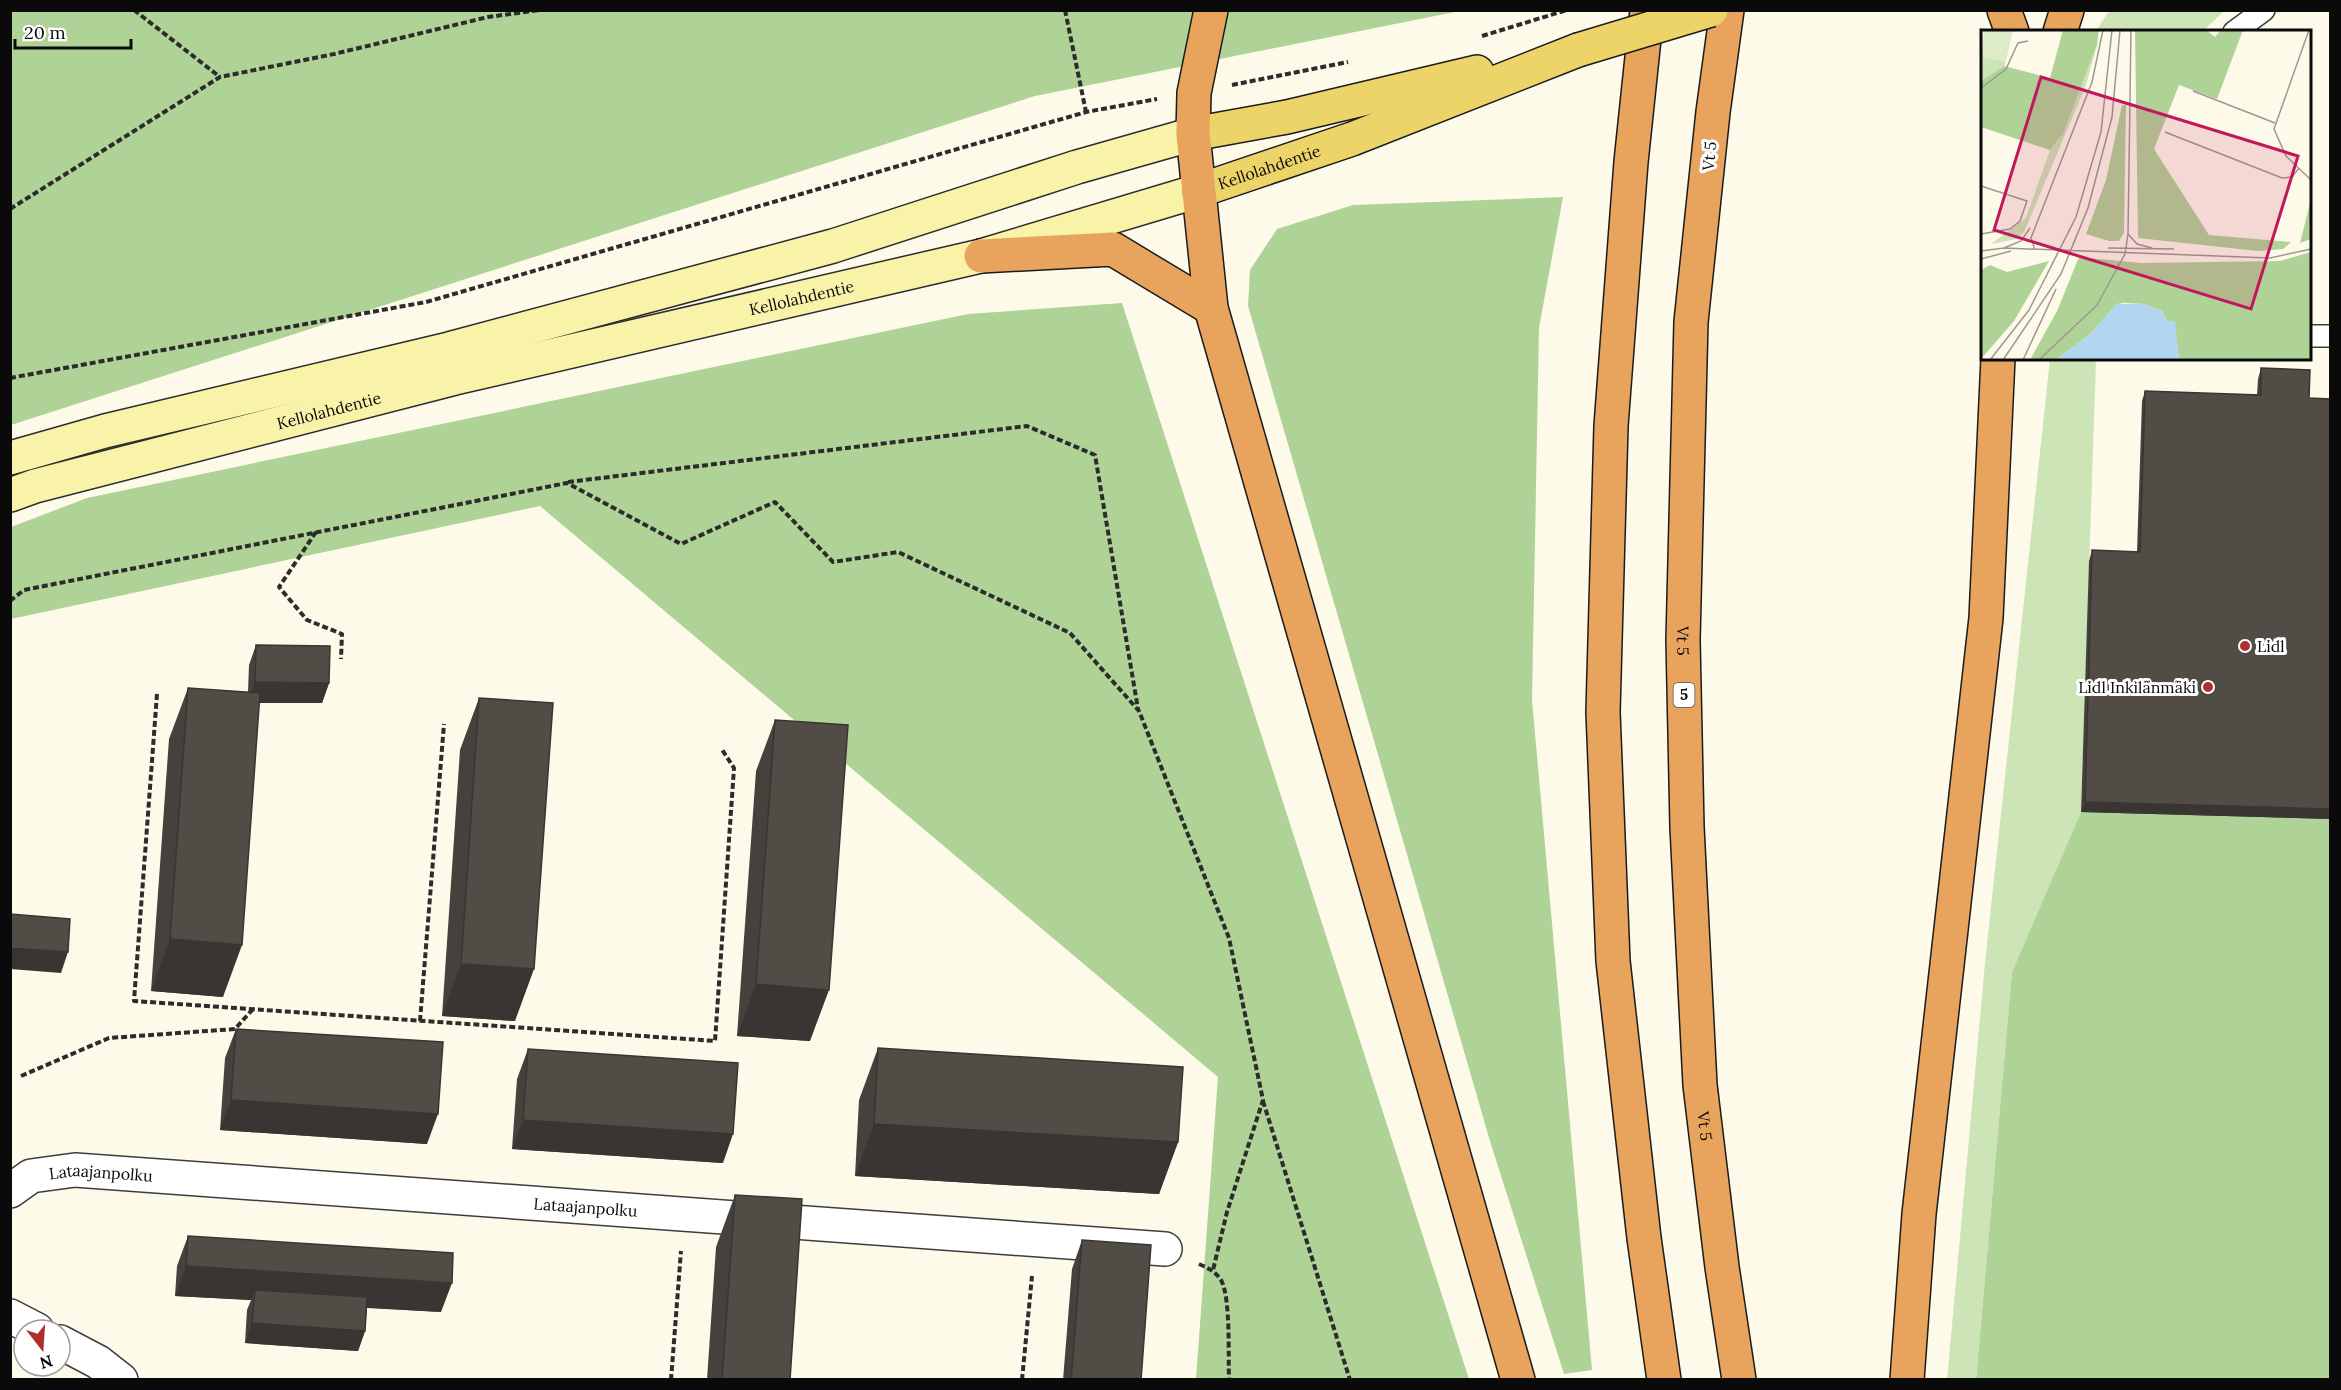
<svg xmlns="http://www.w3.org/2000/svg" width="2341" height="1390" font-family="Lora,serif">
	<style>
		.green { fill: #cce4b6 }
		.forest { fill: #afd397 }
		.lines { fill: none; stroke-linecap: round; stroke-linejoin: round }
		.lane-casing { stroke: #3d3d3d; stroke-width: 24 }
		.street-casing { stroke: #3d3d3d; stroke-width: 36 }
		.secondary-casing { stroke: #2c2c2c; stroke-width: 36 }
		.primary-casing { stroke: #1b1b1b; stroke-width: 36 }
		.highway-casing { stroke: #1b1b1b; stroke-width: 36 }
		.path { stroke: #2c2c2c; stroke-width: 4; stroke-dasharray: 6 3; stroke-linecap: butt }
		.lane { stroke: #fff; stroke-width: 21 }
		.street { stroke: #fff; stroke-width: 33 }
		.secondary { stroke: #f8f3a9; stroke-width: 33 }
		.primary { stroke: #edd469; stroke-width: 33 }
		.highway { stroke: #e8a35c; stroke-width: 33 }
		.primary-bridge-casing { stroke: #1b1b1b; stroke-width: 36; stroke-linecap: butt }
		.primary-bridge { stroke: #edd469; stroke-width: 33 }
		.wall { fill: #47413d }
		.shaded-wall { fill: #393532 }
		.building { fill: #524c47; stroke: #393532; stroke-width: 1.5 }
		.poi-dot { fill: #ad2f2f; stroke: #fff; stroke-width: 2 }
		.labels { text-anchor: middle; stroke-width: 6; stroke-linejoin: round; paint-order: stroke }
		.shield { fill: #fff; stroke: #545454; stroke-width: 1.5 }
		.shield-label { font-size: 15px; font-weight: bold; fill: #0a0a0a }
		.street-label { font-size: 16px; fill: #0a0a0a; stroke: #fff }
		.poi-label { font-size: 16px; fill: #0a0a0a; stroke: #fff; text-anchor: start }
		.inset-road { fill: none; stroke: #9c9a90; stroke-width: 1.5 }
		.view { fill: #c2185b; fill-opacity: 0.15; stroke: #c2185b; stroke-width: 3 }
		.inset-edge { fill: none; stroke: #0a0a0a; stroke-width: 3 }
	</style>
	<rect width="100%" height="100%" fill="#fdfae9"/>
	<g class="green">
		<path d="M2109,11V10L2224,11L2203,31H2096Z"/>
		<path d="M2050,359H2096L2081,812L2012,972L1976,1379L1947,1380L1985,963Z"/>
	</g>
	<g class="forest">
		<path d="M11,11H1460L1035,96L11,425Z"/>
		<path d="M1563,197L1539,328L1532,700L1592,1370L1564,1374L1490,1141L1248,306L1250,270L1277,229L1353,205Z"/>
		<path d="M1122,303L1469,1379H1196L1218,1077L540,506L11,619V527L87,498L968,314Z"/>
		<path d="M2081,812L2330,817V1379L1976,1380L2012,972Z"/>
	</g>
	<g class="lines">
		<defs>
			<g id="lane">
				<path d="M2234,32L2264,10"/>
				<path d="M2310,336H2330"/>
			</g>
			<g id="street">
				<path id="s1" d="M10,1191L31,1176L75,1170L1165,1249"/>
				<path d="M10,1316L37,1330"/>
				<path d="M60,1342L98,1362L121,1380"/>
			</g>
			<g id="secondary">
				<path d="M10,458L105,431L449,349L833,246L1077,167L1193,134"/>
				<path id="s2" d="M10,495L35,486L455,378L981,256L1198,191"/>
			</g>
			<g id="primary">
				<path d="M1193,134L1287,117L1477,72"/>
				<path id="s3" d="M1198,191L1352,139L1578,50"/>
			</g>
			<g id="highway">
				<path d="M1211,10L1194,93L1193,134L1211,308L1518,1380"/>
				<path d="M1647,10L1631,162L1611,426L1603,712L1613,961L1644,1238L1664,1380"/>
				<path id="s4" d="M1727,10L1713,112L1691,322L1683,640L1687,827L1700,1085L1722,1267L1739,1380"/>
				<path d="M2004,10L2012,32"/>
				<path d="M2060,32L2067,10"/>
				<path d="M981,256L1113,249L1211,308"/>
				<path d="M1907,1380L1919,1214L1986,618L1998,358"/>
			</g>
		</defs>
		<use href="#lane" class="lane-casing"/>
		<use href="#street" class="street-casing"/>
		<use href="#secondary" class="secondary-casing"/>
		<use href="#primary" class="primary-casing"/>
		<use href="#highway" class="highway-casing"/>
		<g class="path">
			<path d="M134,10L220,77"/>
			<path d="M1065,10L1086,112"/>
			<path d="M1482,36L1567,10"/>
			<path d="M1232,85L1348,62"/>
			<path d="M10,209L220,77L334,54L488,17L540,10"/>
			<path d="M10,378L426,302L1086,112L1157,99"/>
			<path d="M568,482L1027,426L1095,455L1138,709"/>
			<path d="M316,532L279,587L307,620L342,634L341,659"/>
			<path d="M10,601L24,590L567,483L681,544L775,502L833,562L898,552L1070,633L1139,711L1229,938L1263,1100L1227,1212L1213,1270"/>
			<path d="M157,694L134,1001L715,1041L734,768L721,748"/>
			<path d="M420,1021L444,724"/>
			<path d="M21,1076L109,1038L235,1029L253,1009"/>
			<path d="M1263,1101L1350,1380"/>
			<path d="M1199,1264C1208,1268 1215,1271 1221,1280C1231,1298 1228,1357 1229,1380"/>
			<path d="M671,1380L681,1251"/>
			<path d="M1022,1380L1032,1276"/>
		</g>
		<use href="#lane" class="lane"/>
		<use href="#street" class="street"/>
		<use href="#secondary" class="secondary"/>
		<use href="#primary" class="primary"/>
		<use href="#highway" class="highway"/>
		<defs>
			<path id="primary-bridge" d="M1578,50L1711,10"/>
		</defs>
		<use href="#primary-bridge" class="primary-bridge-casing"/>
		<use href="#primary-bridge" class="primary-bridge"/>
	</g>
	<g class="wall">
		<path d="M2261,368L2309,398L2331,399V819L2081,812L2089,561L2092,550L2137,552L2142,401L2145,391L2257,395L2258,379Z"/>
		<path d="M256,645L329,683L322,703H259L223,997L151,991L169,739L188,688L248,692L249,665Z"/>
		<path d="M479,698L515,1021L442,1016L460,750Z"/>
		<path d="M775,720L810,1041L737,1036L756,771Z"/>
		<path d="M236,1029L427,1144L220,1130L225,1058Z"/>
		<path d="M878,1048L1178,1142L1159,1194L855,1176L859,1100Z"/>
		<path d="M528,1049L723,1163L512,1149L517,1079Z"/>
		<path d="M735,1195L790,1380H707L716,1247Z"/>
		<path d="M188,1236L441,1312L367,1308L365,1331L358,1351L245,1343L247,1310L251,1300L175,1296L177,1266Z"/>
		<path d="M1082,1240L1141,1380H1063L1072,1269Z"/>
	</g>
	<g class="shaded-wall">
		<path d="M255,682L329,683L322,703H248Z"/>
		<path d="M2085,802L2331,809V819L2081,812Z"/>
		<path d="M170,939L242,945L223,997L151,991Z"/>
		<path d="M10,948L68,952L61,973L10,969Z"/>
		<path d="M461,964L534,969L515,1021L442,1016Z"/>
		<path d="M756,984L829,990L810,1041L737,1036Z"/>
		<path d="M231,1100L438,1114L427,1144L220,1130Z"/>
		<path d="M523,1120L733,1134L723,1163L512,1149Z"/>
		<path d="M874,1124L1178,1142L1159,1194L855,1176Z"/>
		<path d="M186,1266L452,1283L441,1312L254,1301L255,1290L251,1300L175,1296Z"/>
		<path d="M252,1323L365,1331L358,1351L245,1343Z"/>
	</g>
	<g class="building">
		<path d="M2261,368L2310,370L2309,398L2331,399V809L2085,802L2092,550L2140,552L2145,391L2261,395Z"/>
		<path d="M256,645L330,646L329,683L255,682Z"/>
		<path d="M188,688L260,693L242,945L170,939Z"/>
		<path d="M479,698L553,703L534,969L461,964Z"/>
		<path d="M775,720L848,725L829,990L756,984Z"/>
		<path d="M10,914L70,919L68,952L10,948Z"/>
		<path d="M236,1029L443,1042L438,1114L231,1100Z"/>
		<path d="M878,1048L1183,1067L1178,1142L874,1124Z"/>
		<path d="M528,1049L738,1063L733,1134L523,1120Z"/>
		<path d="M735,1195L802,1199L790,1380H722Z"/>
		<path d="M188,1236L453,1253L452,1283L186,1266Z"/>
		<path d="M1082,1240L1151,1245L1141,1380H1071Z"/>
		<path d="M255,1290L367,1297L365,1331L252,1323Z"/>
	</g>
	<g class="poi-dot">
		<circle cx="2245" cy="646" r="6"/>
		<circle cx="2208" cy="687" r="6"/>
	</g>
	<g class="labels">
		<rect class="shield" x="1673.5" y="683" width="21" height="24" rx="4.5"/>
		<g class="shield-label">
			<text x="1684" y="700">5</text>
		</g>
		<g class="street-label">
			<text transform="translate(1709 156) rotate(-84)" y="6">Vt 5</text>
			<text dy="6" stroke="none"><textPath href="#s3" startOffset="75">Kellolahdentie</textPath></text>
			<text dy="6" stroke="none"><textPath href="#s2" startOffset="816">Kellolahdentie</textPath></text>
			<text dy="6" stroke="none"><textPath href="#s2" startOffset="330">Kellolahdentie</textPath></text>
			<text dy="6" stroke="none"><textPath href="#s4" startOffset="633">Vt 5</textPath></text>
			<text dy="6" stroke="none"><textPath href="#s4" startOffset="1119">Vt 5</textPath></text>
			<text dy="6" stroke="none"><textPath href="#s1" startOffset="96">Lataajanpolku</textPath></text>
			<text dy="6" stroke="none"><textPath href="#s1" startOffset="582">Lataajanpolku</textPath></text>
		</g>
		<g class="poi-label">
			<text x="2257" y="652">Lidl</text>
			<text x="2196" y="693" text-anchor="end">Lidl Inkilänmäki</text>
		</g>
	</g>
	<g transform="translate(1981 30)">
		<rect width="330" height="330" fill="#fdfae9"/>
		<path d="M116,15L105,55L43,202L36,209L10,214L45,188L69,120L82,104ZM0,27L25,31L23,36L0,51Z" fill="#cce4b6"/>
		<path d="M82,0H118L116,15L82,104L69,120L0,97V51L23,36L69,48ZM154,0H225L234,7L240,0H262L236,69L198,55L173,119L228,205L310,212L302,219L277,221L157,208ZM141,75H145L143,203L138,211H128L105,204L125,150ZM330,169V209L319,213ZM330,222V330H198L195,307L181,281L163,274L143,273L136,274L108,305L75,330H49L76,281L98,227L160,233L299,231ZM68,231L33,291L0,329V240L9,235L26,242Z" fill="#afd397"/>
		<path d="M3,0H32L25,31L0,27Z" fill="#ddecc7"/>
		<path d="M136,274H163L181,281L186,290L194,292L198,330H75L108,305Z" fill="#b2d6f0"/>
		<path class="inset-road" d="M328,0L293,99L305,126L330,150M0,58L25,39L37,13L47,11M212,61L294,93M184,102L301,148L311,147L318,138M0,156L46,171L39,191L29,199L0,204M147,204L156,214L171,218M23,218L40,211L49,198M127,218L193,219M54,220L50,208L111,52L122,0M0,221L23,218L289,228L330,219M0,229L30,221M9,330L48,280L95,187L120,102L131,0M22,330L80,244L107,178L131,87L139,0M42,330L75,259M58,330L116,275L144,224L147,204L150,0"/>
		<path class="view" d="M60,47L317,126L270,279L13,200Z"/>
		<rect width="330" height="330" class="inset-edge"/>
	</g>
	<rect width="2341" height="1390" fill="none" stroke="#0a0a0a" stroke-width="24"/>
	<g transform="translate(42 1348) rotate(163)"><circle r="28" fill="#ffffff" stroke="#9d9d9d" stroke-width="1.5"/>
	<path d="M0-4.5L10 22L0 15L-10 22Z" fill="#ad2f2f"/>
	<text y="-9" font-size="16" font-weight="bold" text-anchor="middle" fill="#0a0a0a">N</text>
	</g>
	<path d="M15 39v9h116v-9" fill="none" stroke="#0a0a0a" stroke-width="3"/>
	<text x="24" y="39" font-size="18" fill="#0a0a0a" stroke="#ffffff" stroke-width="4.5" paint-order="stroke">20 m</text>
</svg>
